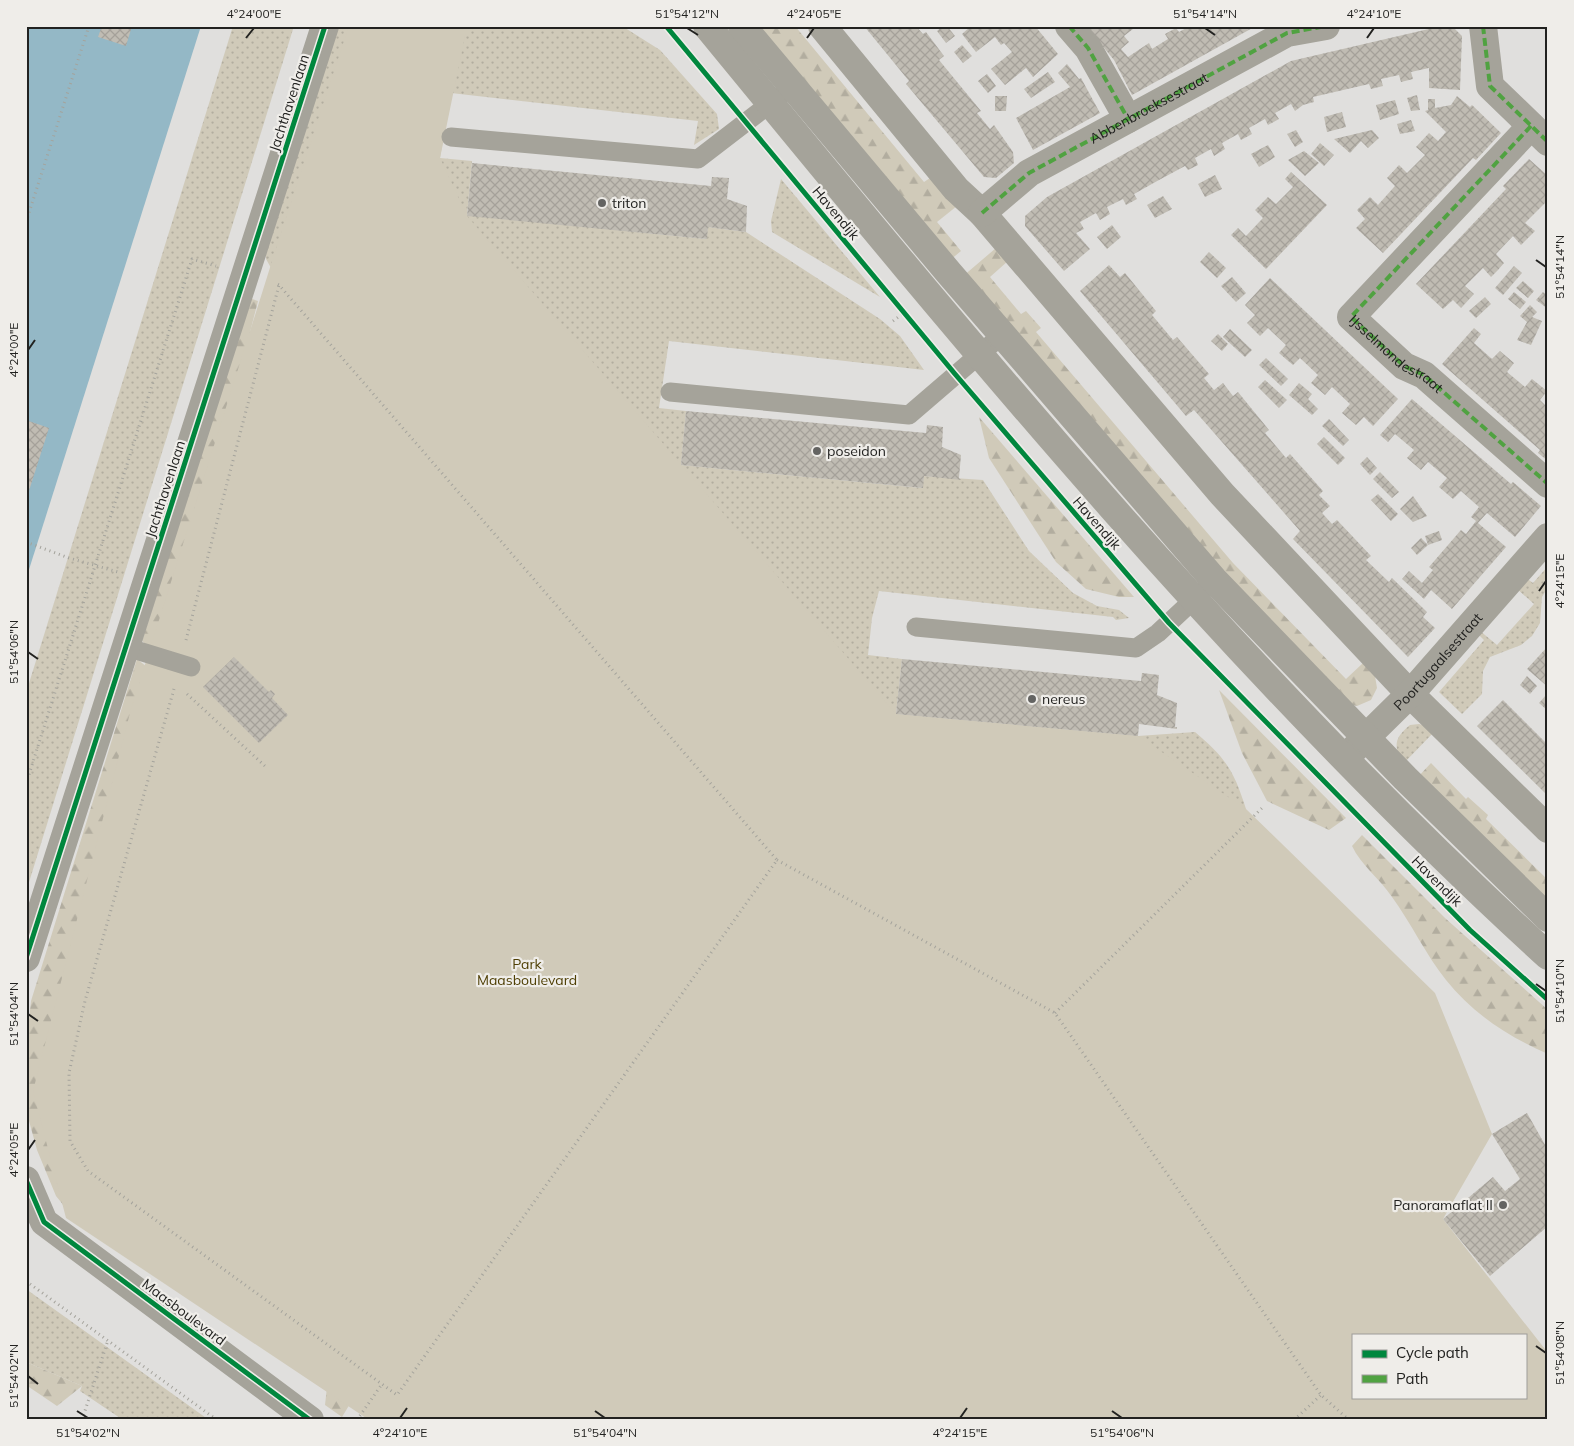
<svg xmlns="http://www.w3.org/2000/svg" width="1574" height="1446" font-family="Mulish,sans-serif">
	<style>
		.grass { fill: url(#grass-dots) }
		.forest { fill: url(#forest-firs) }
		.park { fill: #d0cab9; fill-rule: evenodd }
		.water { fill: #94b8c6 }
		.building { fill: url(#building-cross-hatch) }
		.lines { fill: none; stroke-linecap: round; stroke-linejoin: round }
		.path { stroke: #a4a39c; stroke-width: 3; stroke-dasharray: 1 4; stroke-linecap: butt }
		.service { stroke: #a5a39a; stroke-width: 19 }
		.minor { stroke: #a5a39a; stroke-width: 28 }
		.tertiary { stroke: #a5a39a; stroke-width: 28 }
		.quiet { stroke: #50a241; stroke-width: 4; stroke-dasharray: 8 4; stroke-linecap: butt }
		.cycleway-casing { stroke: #efede9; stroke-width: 8 }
		.cycleway { stroke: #00873e; stroke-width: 5 }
		.ticks { fill: none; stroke: #222220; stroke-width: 2 }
		.poi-dot { fill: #646462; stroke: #efede9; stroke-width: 2 }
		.labels { text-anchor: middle; stroke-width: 4.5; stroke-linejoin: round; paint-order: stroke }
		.street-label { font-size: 14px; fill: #222220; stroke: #efede9 }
		.poi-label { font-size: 14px; fill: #222220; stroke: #efede9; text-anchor: start }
		.park-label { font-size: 14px; fill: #4f3f04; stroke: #efede9 }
		.neatline { fill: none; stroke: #222220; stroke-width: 2 }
		.ticks-label { font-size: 12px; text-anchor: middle; fill: #222220 }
	</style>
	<defs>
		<pattern id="grass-dots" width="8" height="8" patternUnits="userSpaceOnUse" patternTransform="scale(1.25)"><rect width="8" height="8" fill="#d0cab9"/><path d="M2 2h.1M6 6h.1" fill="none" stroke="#b2ad9f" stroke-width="1.8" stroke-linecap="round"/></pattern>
		<pattern id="forest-firs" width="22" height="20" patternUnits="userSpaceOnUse" patternTransform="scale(1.25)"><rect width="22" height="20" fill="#d0cab9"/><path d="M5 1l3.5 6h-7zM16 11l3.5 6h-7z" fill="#b2ad9f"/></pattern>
		<pattern id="building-cross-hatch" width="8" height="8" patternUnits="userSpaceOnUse" patternTransform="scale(1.25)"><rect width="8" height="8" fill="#c0bcb3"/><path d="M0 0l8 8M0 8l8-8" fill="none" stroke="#a5a19a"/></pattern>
	</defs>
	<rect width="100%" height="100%" fill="#e0dfdd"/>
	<g class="grass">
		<path d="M233,26H294L26,892V693Z"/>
		<path d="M334,26H622L660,50L717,114L719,129L694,145L698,121L451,93L440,158L472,161L467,215L706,239L708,227L746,232L880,319L900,336L924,370L669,341L659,408L686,411L681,465L922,488L924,476L983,480L1029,551L1073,593L1097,606L1119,610L1129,618L1116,620L1113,617L879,591L872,618L868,655L902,659L896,714L1138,736L1195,732C1226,758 1234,771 1246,809L1075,984L275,275L266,259L265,248Z"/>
		<path d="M781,179L880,297L772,232L771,221Z"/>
		<path d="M1548,566V587L1542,597L1540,623L1532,636L1521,645L1490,657L1483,671L1482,694L1462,714L1439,692L1484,640L1477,633L1479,630L1497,645L1534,604L1516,588L1525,577L1533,583Z"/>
		<path d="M1419,724L1426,726L1434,732L1403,764C1394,746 1393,739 1410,725Z"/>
		<path d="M26,1289L209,1420H123L80,1391L82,1386L26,1362Z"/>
	</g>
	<g class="forest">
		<path d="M752,26H795L924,182L933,176L957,206L937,222L961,251L949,261Z"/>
		<path d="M996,248L1008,261L990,277L1021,314L1026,311L1041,328L1036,332L1233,563L1346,679L1363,663L1375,676L1377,688L1371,700L1357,706L1343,703L1243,600L962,277Z"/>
		<path d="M249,298L258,301L166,661L142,641Z"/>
		<path d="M979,417L1134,597H1119L1086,589L1056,562L989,458Z"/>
		<path d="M137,659L162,679L359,1389L342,1417L325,1405L328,1378L77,1222L56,1196L37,1150L26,1110V1049L31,1001Z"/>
		<path d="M1219,690L1346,818L1329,830L1267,801L1242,753Z"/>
		<path d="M1431,763L1466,799L1468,797L1488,815L1486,819L1548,880V908L1417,778Z"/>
		<path d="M1362,835L1445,918L1548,1010V1054C1509,1037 1473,1014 1446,980C1426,955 1411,923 1392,897C1380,879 1361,865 1352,846Z"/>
		<path d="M26,1362L82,1386L57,1406L26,1385Z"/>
	</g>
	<path class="park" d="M349,26H467L440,158L467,216L896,714L1138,736L1246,809L1435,993L1492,1134L1443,1219L1548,1353V1420H369L66,1218L33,1091L131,709L279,239ZM1353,1335H1525V1397H1353Z"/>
	<path class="water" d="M26,26H201L26,579Z"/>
	<g class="building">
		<path d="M102,26H132L126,46L98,37Z"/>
		<path d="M864,26H916L923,34L926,32L944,56L939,60L981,111L977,113L990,129L994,125L1013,152L1014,163L996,178L984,177L906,84L909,81Z"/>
		<path d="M943,26H947L955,36L946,43L937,31Z"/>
		<path d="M971,26H1035L1058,54L1033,77L1026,68L1005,85L991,69L1012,52L1004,43L1001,45L995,37L976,52L962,34Z"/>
		<path d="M1086,26H1131L1133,29L1124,36L1129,42L1121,49L1128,57L1149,43L1152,49L1168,39L1165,34L1176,28L1179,32L1190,26H1256L1132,95L1114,60Z"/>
		<path d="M1433,28L1455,29L1462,36L1460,90L1429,88V68L1411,72L1413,79L1401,82L1399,75L1381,79L1383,86L1371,89L1369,84L1313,97L1314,102L1303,105L1295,111L1291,104L1275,113L1279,119L1268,125L1265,119L1249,128L1252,134L1241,140L1238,134L1222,143L1225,149L1214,156L1211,149L1195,158L1198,165L1188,170L1185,166L1159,180L1134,194L1137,199L1126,205L1123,199L1107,207L1110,214L1100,220L1096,213L1080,222L1084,229L1076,233L1090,249L1064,271L1025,226V216L1047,197L1291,61Z"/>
		<path d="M962,45L972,56L963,63L954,52Z"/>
		<path d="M1067,64L1079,79L1081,78L1100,113L1033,150L1016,118L1070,87L1058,73Z"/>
		<path d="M1048,72L1055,82L1031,98L1024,89Z"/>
		<path d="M987,74L996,86L988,93L978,81Z"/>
		<path d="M1417,95L1420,110L1411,111L1407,98Z"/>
		<path d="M995,96H1007L1006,111H995Z"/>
		<path d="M1457,96L1470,107L1472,105L1501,133L1476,160L1473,158L1383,253L1356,228L1365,219L1357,210L1370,197L1378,205L1395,186L1387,178L1399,165L1407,173L1425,155L1416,147L1429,133L1438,141L1446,132L1425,111L1428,110V99H1435V108L1451,105Z"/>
		<path d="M1395,100L1399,114L1380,120L1376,105Z"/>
		<path d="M1342,112L1346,127L1327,132L1324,117Z"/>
		<path d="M1411,120L1415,131L1400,134L1397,124Z"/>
		<path d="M1296,130L1303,142L1295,147L1287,134Z"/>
		<path d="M1372,130L1379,138L1368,148L1361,141L1350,153L1334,139Z"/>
		<path d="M1320,143L1334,155L1324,166L1311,154Z"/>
		<path d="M1268,145L1275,157L1259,167L1251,154Z"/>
		<path d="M1304,151L1319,163L1305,176L1288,160Z"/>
		<path d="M1529,159L1548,176V200L1525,223L1535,231L1521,245L1513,236L1496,254L1504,263L1498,270L1491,277L1483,268L1465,286L1474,294L1461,308L1453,300L1443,309L1416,284L1506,189L1503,186Z"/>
		<path d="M472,163L711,186L712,177L729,178L727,199L747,206L746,232L708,227L707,239L467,216Z"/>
		<path d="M1291,172L1327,205L1266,269L1231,235L1238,228L1246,236L1263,218L1255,210L1268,197L1276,204L1293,187L1285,179Z"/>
		<path d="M1215,175L1222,189L1205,197L1198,184Z"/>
		<path d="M1163,196L1172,209L1155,218L1147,205Z"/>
		<path d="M1112,225L1121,237L1107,249L1097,237Z"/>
		<path d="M1209,252L1226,268L1217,278L1200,262Z"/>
		<path d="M1109,265L1120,277L1125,273L1156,311L1152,315L1173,340L1177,337L1209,374L1204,378L1214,390L1223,383L1233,396L1238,392L1269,430L1265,433L1286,458L1290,454L1323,491L1319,495L1330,506L1322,513L1332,524L1337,520L1371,556L1366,560L1389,582L1392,578L1427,612L1423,617L1435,628L1408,657L1293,539L1300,531L1194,410L1186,416L1080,291Z"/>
		<path d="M1514,266L1522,273L1503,295L1495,288Z"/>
		<path d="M1232,277L1246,293L1236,302L1221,286Z"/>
		<path d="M1270,278L1398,399L1373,426L1364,417L1356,425L1342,413L1350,404L1332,387L1325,395L1311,383L1318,375L1300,358L1293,365L1287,360L1279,353L1286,345L1268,328L1260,336L1247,323L1255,315L1245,305Z"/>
		<path d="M1523,281L1534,291L1528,298L1516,288Z"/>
		<path d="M1514,292L1526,302L1520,309L1508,299Z"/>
		<path d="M1543,292L1548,296V309L1536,300Z"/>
		<path d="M1485,297L1491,304L1476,318L1469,311Z"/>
		<path d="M1530,305L1537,312L1532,317L1542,321L1531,345L1517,340L1527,322L1520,316Z"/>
		<path d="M1474,328L1481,334L1474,343L1492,359L1500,351L1514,363L1507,372L1525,387L1532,379L1547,391L1540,400L1548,408V461L1538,453L1540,450L1442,364Z"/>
		<path d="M1230,329L1252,350L1245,357L1223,337Z"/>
		<path d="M1218,334L1228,344L1222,351L1211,341Z"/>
		<path d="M1266,358L1288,379L1281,386L1259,365Z"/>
		<path d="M1265,380L1287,400L1279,408L1258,387Z"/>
		<path d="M1299,383L1312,394L1308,399L1318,409L1312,415L1289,395Z"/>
		<path d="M1412,399L1511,484L1513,482L1541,506L1515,537L1487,513L1478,523L1506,547L1452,609L1431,590L1424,599L1402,579L1409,571L1422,583L1433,570L1429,567L1461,530L1466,534L1476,521L1471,517L1479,507L1461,491L1453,499L1439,487L1447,478L1428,462L1421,470L1407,458L1414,450L1395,434L1388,442L1380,435Z"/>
		<path d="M686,411L926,433L927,425L943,427L942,447L961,455L959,478L961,480L924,476L923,488L681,465Z"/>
		<path d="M1329,419L1349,440L1343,446L1322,426Z"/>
		<path d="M26,420L49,428L27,497H26Z"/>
		<path d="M1324,437L1345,458L1338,465L1317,444Z"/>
		<path d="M1367,457L1377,468L1370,475L1360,464Z"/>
		<path d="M1380,472L1399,492L1392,498L1373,479Z"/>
		<path d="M1378,494L1398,514L1391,521L1371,500Z"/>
		<path d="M1413,496L1427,516L1413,522L1400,509Z"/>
		<path d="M1439,531L1442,540L1428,545L1425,536Z"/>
		<path d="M1421,538L1428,545L1417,555L1411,548Z"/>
		<path d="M1548,646V687L1527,669Z"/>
		<path d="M234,657L269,692L271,690L275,694L272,698L288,715L259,743L203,687Z"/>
		<path d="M902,659L1141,681L1142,673L1159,675L1157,695L1177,703L1175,727H1177V729L1139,724L1138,736L896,714Z"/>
		<path d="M1527,676L1537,686L1530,694L1520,685Z"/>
		<path d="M1547,694L1548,695V711L1539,703Z"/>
		<path d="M1503,700L1548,745V796L1477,726Z"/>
		<path d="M1527,1113L1548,1150V1226L1490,1276L1443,1219L1493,1177L1505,1191L1520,1179L1492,1134Z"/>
	</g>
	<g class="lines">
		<g class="path">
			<path d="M26,222L89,26"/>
			<path d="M893,321L905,312"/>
			<path d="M26,542L69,558L118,572"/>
			<path d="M186,640L279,285"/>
			<path d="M174,689L85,1001L69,1073L70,1141L88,1171L397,1395L777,860L279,285L275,283"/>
			<path d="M187,694L266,767"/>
			<path d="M26,784L192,259L216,266"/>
			<path d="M777,860L1055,1013L1321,1395L1349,1420"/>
			<path d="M1055,1013L1262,808"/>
			<path d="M26,1281L217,1420"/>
			<path d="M82,1420L108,1340"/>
			<path d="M357,1420L382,1384"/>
			<path d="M1294,1420L1321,1395"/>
		</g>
		<g class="service">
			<path d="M451,137L698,159L780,96"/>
			<path d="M670,392L909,415L1002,335"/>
			<path d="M916,627L1136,648L1158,633L1203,591"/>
			<path d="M126,647L191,667"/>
		</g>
		<g class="minor">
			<path d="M822,26L956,189L982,213L1222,494L1410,694L1548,829"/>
			<path d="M1069,26L1088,48L1128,119"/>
			<path d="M1483,26L1490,86L1548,142"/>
			<path id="s1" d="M1531,126L1351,317L1404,366L1424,375L1548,484"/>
			<path d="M982,213L1029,173L1287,33L1326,26"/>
			<path id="s2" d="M1345,758L1410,694L1548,537"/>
			<path d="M26,958L325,26"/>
			<path d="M26,1180L44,1222L310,1420"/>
		</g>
		<g class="tertiary">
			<path d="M707,26C972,349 1239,674 1548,956"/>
			<path d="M742,26L949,273L1214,580L1405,778L1548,918"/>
		</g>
		<g class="quiet">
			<path d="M1069,26L1088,48L1128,119"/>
			<path d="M1483,26L1490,86L1548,142"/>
			<path d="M1531,126L1351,317L1404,366L1424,375L1548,484"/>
			<path id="s3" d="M982,213L1029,173L1287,33L1326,26"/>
		</g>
		<defs>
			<g id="cycleway">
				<path d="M666,26L955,374L1169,623L1470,930L1548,1000"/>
				<path d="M26,958L325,26"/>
				<path d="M26,1180L44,1222L310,1420"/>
			</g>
		</defs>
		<use href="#cycleway" class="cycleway-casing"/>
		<use href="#cycleway" class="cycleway"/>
	</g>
	<path class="ticks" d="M687,28L698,35M1205,28L1215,35M246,38L254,28M807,38L814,28M1367,38L1374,28M1536,260L1546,267M28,350L35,340M1539,591L1546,581M28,652L38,659M1536,984L1546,991M28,1014L38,1021M28,1150L35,1140M1536,1346L1546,1353M28,1376L38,1384M77,1411L88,1418M595,1411L605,1418M1112,1411L1122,1418M400,1418L407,1408M960,1418L967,1408"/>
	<g class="poi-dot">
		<circle cx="602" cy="203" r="5"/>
		<circle cx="817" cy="451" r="5"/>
		<circle cx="1032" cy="699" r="5"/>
		<circle cx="1503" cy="1205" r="5"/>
	</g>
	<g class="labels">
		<g class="street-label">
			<text transform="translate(289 103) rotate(-72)" y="5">Jachthavenlaan</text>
			<text dy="5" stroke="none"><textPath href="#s3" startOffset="198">Abbenbroeksestraat</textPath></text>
			<text transform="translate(836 213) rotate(50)" y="5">Havendijk</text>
			<text dy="5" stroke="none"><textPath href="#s1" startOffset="321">IJsselmondestraat</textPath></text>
			<text transform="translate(165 489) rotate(-72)" y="5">Jachthavenlaan</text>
			<text transform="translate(1097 523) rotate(49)" y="5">Havendijk</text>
			<text dy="5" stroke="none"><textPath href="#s2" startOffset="134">Poortugaalsestraat</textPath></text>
			<text transform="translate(1437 881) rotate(45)" y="5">Havendijk</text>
			<text transform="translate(184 1312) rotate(37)" y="5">Maasboulevard</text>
		</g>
		<g class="poi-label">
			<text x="612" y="208">triton</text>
			<text x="827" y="456">poseidon</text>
			<text x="1042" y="704">nereus</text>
			<text x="1493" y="1210" text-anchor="end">Panoramaflat II</text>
		</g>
		<g class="park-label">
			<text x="527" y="969">Park<tspan x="527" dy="16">Maasboulevard</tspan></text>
		</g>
	</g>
	<rect width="1574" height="1446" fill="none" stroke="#efede9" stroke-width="55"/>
	<rect x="1352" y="1334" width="175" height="65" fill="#efede9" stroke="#9d9c99"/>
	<rect x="1362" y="1350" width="25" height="8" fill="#00873e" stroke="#9d9c99"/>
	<text x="1396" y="1358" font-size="15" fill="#222220">Cycle path</text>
	<rect x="1362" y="1375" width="25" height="8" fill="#50a241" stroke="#9d9c99"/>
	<text x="1396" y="1384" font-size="15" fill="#222220">Path</text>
	<rect x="28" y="28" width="1518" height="1390" class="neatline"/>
	<g class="ticks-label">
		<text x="254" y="18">4°24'00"E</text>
		<text x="687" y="18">51°54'12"N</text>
		<text x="814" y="18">4°24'05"E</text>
		<text x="1205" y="18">51°54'14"N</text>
		<text x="1374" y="18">4°24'10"E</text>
		<text transform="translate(1560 267) rotate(-90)" y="4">51°54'14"N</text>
		<text transform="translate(14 350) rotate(-90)" y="4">4°24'00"E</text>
		<text transform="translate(1560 581) rotate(-90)" y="4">4°24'15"E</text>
		<text transform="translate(14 652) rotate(-90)" y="4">51°54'06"N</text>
		<text transform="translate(1560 991) rotate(-90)" y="4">51°54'10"N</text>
		<text transform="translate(14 1014) rotate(-90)" y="4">51°54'04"N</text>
		<text transform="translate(14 1150) rotate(-90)" y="4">4°24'05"E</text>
		<text transform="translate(1560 1353) rotate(-90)" y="4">51°54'08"N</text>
		<text transform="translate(14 1376) rotate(-90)" y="4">51°54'02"N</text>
		<text x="88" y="1437">51°54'02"N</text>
		<text x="400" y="1437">4°24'10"E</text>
		<text x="605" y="1437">51°54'04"N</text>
		<text x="960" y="1437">4°24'15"E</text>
		<text x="1122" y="1437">51°54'06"N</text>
	</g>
</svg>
